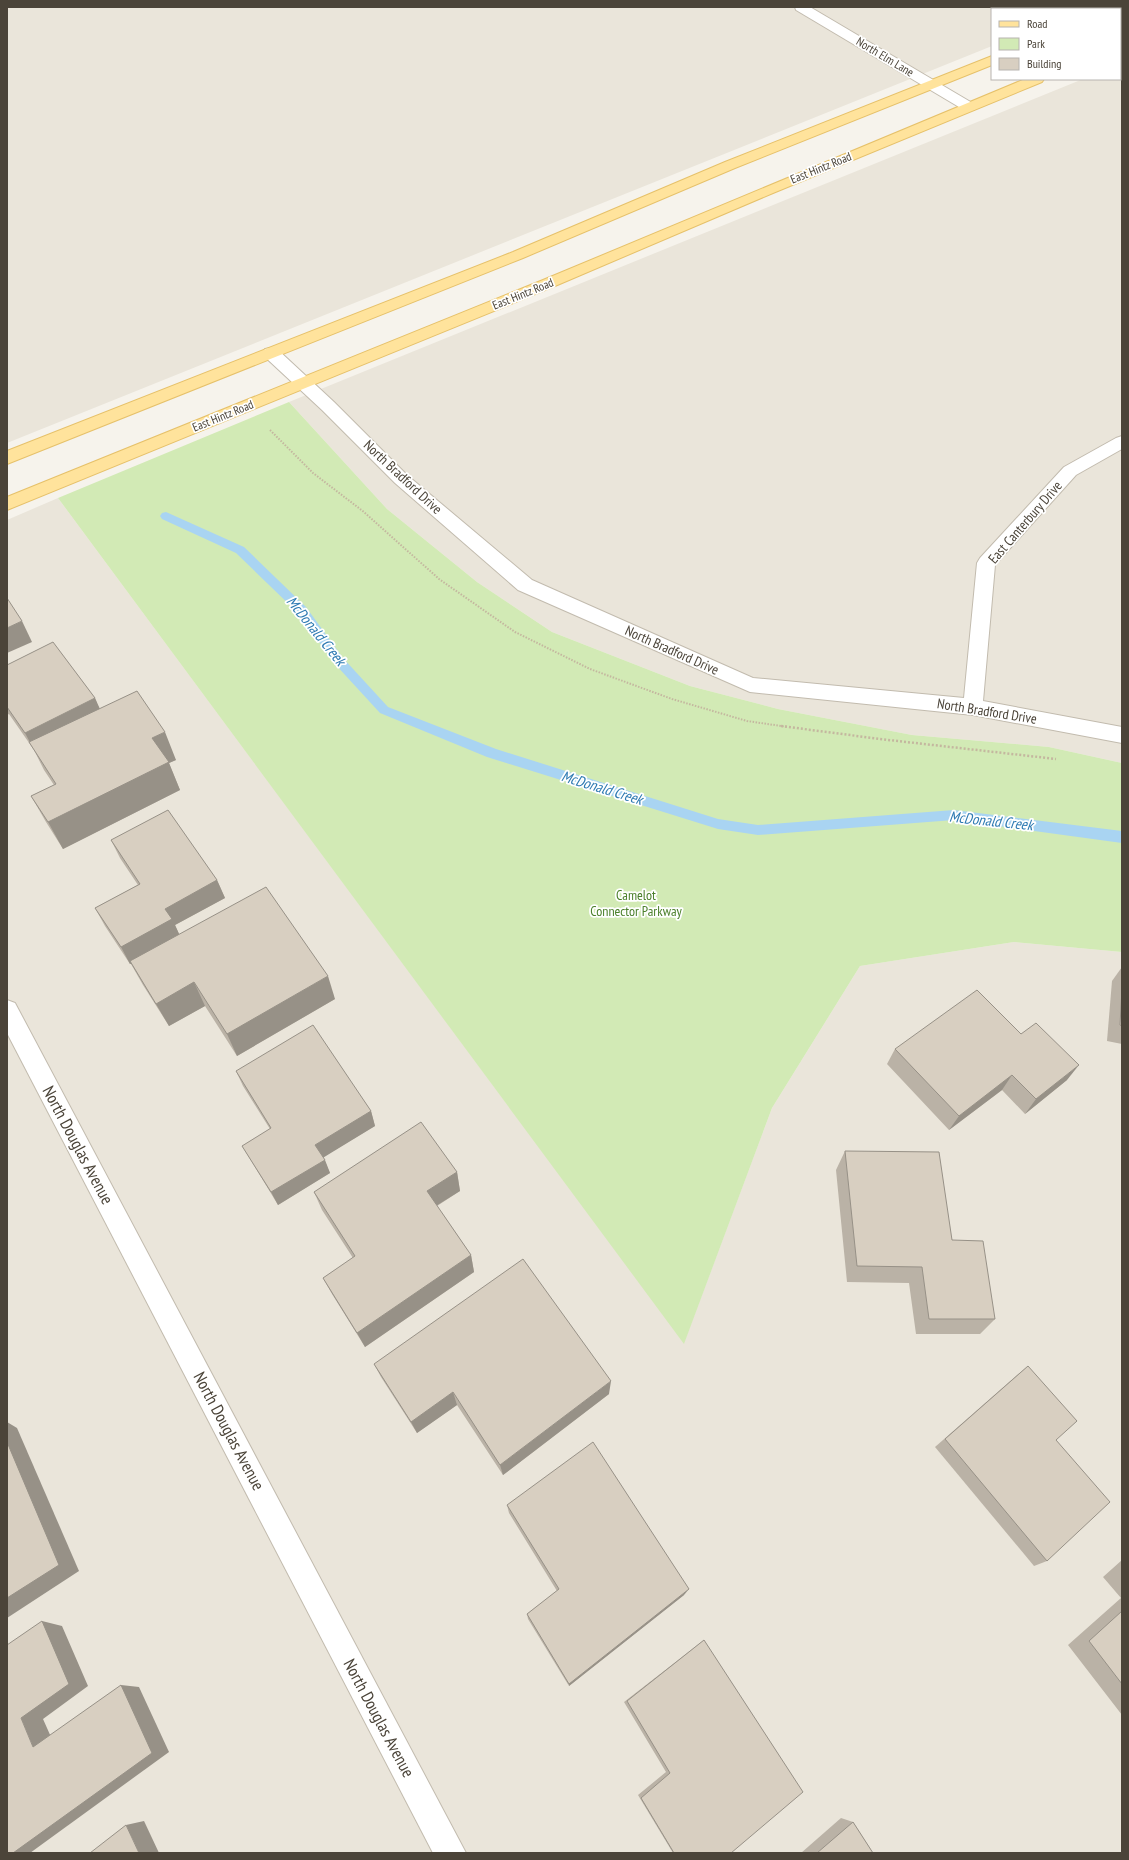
<svg xmlns="http://www.w3.org/2000/svg" width="1129" height="1860" font-family="'PT Sans Narrow',sans-serif">
	<style>
		.residential { fill: #eae5da }
		.green { fill: #d2eab5 }
		.lines { fill: none; stroke-linecap: round; stroke-linejoin: round }
		.stream { fill: #a9d4f2; fill-rule: evenodd }
		.minor-casing { stroke: #c2bbae; stroke-width: 2 }
		.major-casing { stroke: #e6c16a; stroke-width: 2 }
		.path-far1 { stroke: #c4b79f; stroke-width: 2; stroke-dasharray: 1.5 1.5; stroke-linecap: butt }
		.path { stroke: #c4b79f; stroke-width: 2.5; stroke-dasharray: 2 2; stroke-linecap: butt }
		.minor { fill: #fff; fill-rule: evenodd }
		.major { fill: #ffe39c; fill-rule: evenodd }
		.wall { fill: #bab2a6 }
		.shaded-wall { fill: #979187 }
		.building { fill: #d8cfc1; stroke: #979187 }
		.labels { text-anchor: middle; stroke-width: 3.5; stroke-linejoin: round; paint-order: stroke }
		.far-street-label { font-size: 12px; fill: #4b4439; stroke: #fff }
		.street-label { font-size: 14px; fill: #4b4439; stroke: #fff }
		.park-label { font-size: 14px; fill: #4a7f2a; stroke: #fff }
		.water-label { font-size: 15px; font-style: italic; fill: #2e7ab2; stroke: #fff }
		.near-street-label { font-size: 17px; fill: #4b4439; stroke: #fff }
	</style>
	<rect width="100%" height="100%" fill="#f6f3ec"/>
	<g class="residential">
		<path d="M7,7H1090L1085,9H992V46L7,443Z"/>
		<path d="M1122,63V763L1049,747L912,735L778,709L690,686L552,632L477,582L387,509L289,402L1083,79H1120V64Z"/>
		<path d="M58,498L684,1343L772,1108L860,966L1014,942L1122,952V1853H7V520Z"/>
	</g>
	<path class="green" d="M289,402L387,509L477,582L552,632L690,686L778,709L912,735L1049,747L1122,763V952L1014,942L860,966L772,1108L684,1344L58,498Z"/>
	<g class="lines">
		<path class="stream" d="M166,512L244,547L306,607L343,658L388,707L496,749L718,819L758,825L954,810L1122,831V843L954,820L758,835L718,829L487,757L380,713L335,664L298,613L236,553L162,519L160,516L162,513Z"/>
		<defs>
			<g id="minor">
				<path d="M795,7H810L974,104L976,107L974,110H964L796,10Z"/>
				<path d="M271,348L277,349L334,402L407,475L532,580L753,678L964,698L977,563L980,558L1064,467L1116,438L1122,436V449L1076,475L995,565L983,701L1122,727V743L973,715L750,692L518,590L395,483L322,410L265,357L263,353L265,349Z"/>
				<path d="M7,1000L15,1003L466,1853H433L7,1033Z"/>
			</g>
			<g id="major">
				<path d="M1115,7H1122V13H1120V9H1114Z"/>
				<path d="M1122,40V48L1120,49V41Z"/>
				<path d="M992,56V65L735,168L523,258L7,464V451L513,252L725,162Z"/>
				<path d="M1025,79H1044L1042,82L773,193L555,286L7,510V497L543,280Z"/>
			</g>
		</defs>
		<use href="#minor" class="minor-casing"/>
		<use href="#major" class="major-casing"/>
		<path class="path-far1" d="M270,430L313,473L364,512L439,579L515,632L590,669L672,699L747,721L788,727"/>
		<path class="path" d="M781,726L880,739L1056,759"/>
		<use href="#minor" class="minor"/>
		<use href="#major" class="major"/>
	</g>
	<g class="wall">
		<path d="M7,664L95,698L99,709L176,760L169,763L180,790L63,849L46,822L31,796L54,785L44,770L34,750L9,714L7,715Z"/>
		<path d="M111,840L217,880L225,898L175,925L179,934L335,999L237,1056L205,1006L169,1026L143,985L131,964H130L105,926L95,908L138,885L120,858Z"/>
		<path d="M1122,967V1044L1107,1041L1112,981Z"/>
		<path d="M895,1049L1067,1080L1025,1114L1002,1090L949,1130L887,1064Z"/>
		<path d="M236,1071L371,1111L375,1126L323,1157L330,1173L278,1205L250,1159L242,1146L270,1129L243,1086Z"/>
		<path d="M845,1151L952,1240L995,1319L980,1334H916L909,1283L847,1282L836,1170Z"/>
		<path d="M457,1172L460,1191L437,1206L471,1255L474,1272L365,1347L332,1294L323,1278L353,1258L322,1210L314,1192Z"/>
		<path d="M374,1364L609,1394L503,1475L457,1405L417,1433L381,1377Z"/>
		<path d="M1028,1366L1056,1440L1047,1561L1034,1566L935,1447L1016,1376Z"/>
		<path d="M507,1505L684,1595L569,1686L528,1619L527,1614L557,1591L509,1513Z"/>
		<path d="M1122,1560V1715L1068,1645L1121,1598L1103,1577Z"/>
		<path d="M704,1640L731,1853H673L638,1795L666,1772L624,1702Z"/>
		<path d="M841,1818L853,1822L873,1853H801Z"/>
	</g>
	<g class="shaded-wall">
		<path d="M22,621L32,642L7,653V628Z"/>
		<path d="M95,698L104,718L33,748L25,733Z"/>
		<path d="M165,732L176,760L169,763L180,790L63,849L48,822L152,738Z"/>
		<path d="M217,880L225,898L175,925L180,936L130,964L121,947L165,909Z"/>
		<path d="M328,976L335,999L237,1056L227,1034Z"/>
		<path d="M194,982L205,1006L169,1026L156,1004Z"/>
		<path d="M1079,1065L1067,1080L1025,1114L1036,1099Z"/>
		<path d="M1012,1075L1002,1090L949,1130L959,1116Z"/>
		<path d="M371,1111L375,1126L321,1159L315,1145Z"/>
		<path d="M325,1160L330,1173L278,1205L271,1192Z"/>
		<path d="M457,1172L460,1191L431,1209L427,1191Z"/>
		<path d="M471,1255L474,1272L365,1347L357,1333Z"/>
		<path d="M611,1381L609,1394L503,1475L500,1465Z"/>
		<path d="M453,1392L457,1405L417,1433L411,1422Z"/>
		<path d="M7,1422L17,1428L79,1571L7,1618Z"/>
		<path d="M689,1589L684,1595L569,1686V1684Z"/>
		<path d="M42,1621L62,1626L88,1686L43,1719L55,1746L33,1747L21,1718Z"/>
		<path d="M121,1685L139,1687L169,1752L30,1853H13Z"/>
		<path d="M144,1821L159,1853H139L126,1825Z"/>
	</g>
	<g class="building">
		<path d="M7,598L22,621L7,628Z"/>
		<path d="M53,642L95,698L25,733L7,707V664V665Z"/>
		<path d="M137,691L165,732L152,738L169,762L48,822L31,796L56,784L29,742Z"/>
		<path d="M168,810L217,880L165,909L172,919L121,947L95,908L140,884L111,840Z"/>
		<path d="M266,887L328,976L227,1034L194,982L156,1004L130,961Z"/>
		<path d="M1122,989V1026L1120,1025Z"/>
		<path d="M977,990L1021,1034L1036,1023L1079,1065L1036,1099L1012,1075L959,1116L895,1049Z"/>
		<path d="M313,1025L371,1111L315,1145L325,1160L271,1192L242,1146L271,1128L236,1071Z"/>
		<path d="M421,1122L457,1172L427,1191L471,1255L357,1333L323,1278L355,1256L314,1192Z"/>
		<path d="M845,1151L939,1152L952,1240L983,1241L995,1319H929L922,1267L857,1266Z"/>
		<path d="M523,1259L611,1381L500,1465L453,1392L411,1422L374,1364Z"/>
		<path d="M1028,1366L1077,1421L1056,1440L1110,1502L1047,1561L945,1439Z"/>
		<path d="M7,1442L59,1565L7,1598Z"/>
		<path d="M593,1442L689,1589L569,1684L527,1614L559,1589L507,1505Z"/>
		<path d="M1122,1611V1684L1089,1641Z"/>
		<path d="M42,1621L69,1684L21,1718L33,1747L121,1685L152,1753L13,1853H7V1645Z"/>
		<path d="M704,1640L803,1792L731,1853H674L641,1798L670,1773L627,1701Z"/>
		<path d="M853,1822L873,1853H817Z"/>
		<path d="M126,1825L139,1853H90Z"/>
	</g>
	<g class="labels">
		<g class="far-street-label">
			<text transform="translate(885 57) rotate(31)" y="4">North Elm Lane</text>
			<text transform="translate(821 168) rotate(-22)" y="4">East Hintz Road</text>
			<text transform="translate(523 294) rotate(-22)" y="4">East Hintz Road</text>
			<text transform="translate(223 416) rotate(-22)" y="4">East Hintz Road</text>
		</g>
		<g class="street-label">
			<text transform="translate(403 477) rotate(43)" y="5">North Bradford Drive</text>
			<text transform="translate(1025 522) rotate(-49)" y="5">East Canterbury Drive</text>
			<text transform="translate(672 650) rotate(24)" y="5">North Bradford Drive</text>
			<text transform="translate(987 711) rotate(9)" y="5">North Bradford Drive</text>
		</g>
		<g class="park-label">
			<text x="636" y="900">Camelot<tspan x="636" dy="16">Connector Parkway</tspan></text>
		</g>
		<g class="water-label">
			<text transform="translate(316 631) rotate(51)" y="5">McDonald Creek</text>
			<text transform="translate(602 788) rotate(17)" y="5">McDonald Creek</text>
			<text transform="translate(991 821) rotate(6)" y="5">McDonald Creek</text>
		</g>
		<g class="near-street-label">
			<text transform="translate(78 1145) rotate(62)" y="6">North Douglas Avenue</text>
			<text transform="translate(229 1431) rotate(62)" y="6">North Douglas Avenue</text>
			<text transform="translate(379 1718) rotate(62)" y="6">North Douglas Avenue</text>
		</g>
	</g>
	<rect width="1129" height="1860" fill="none" stroke="#4b4439" stroke-width="16"/>
	<rect x="991" y="8" width="130" height="72" fill="#ffffff" stroke="#b7b4b0"/>
	<rect x="999" y="21" width="20" height="6" fill="#ffe39c" stroke="#b7b4b0"/>
	<text x="1027" y="28" font-size="12" fill="#4b4439">Road</text>
	<rect x="999" y="38" width="20" height="12" fill="#d2eab5" stroke="#b7b4b0"/>
	<text x="1027" y="48" font-size="12" fill="#4b4439">Park</text>
	<rect x="999" y="58" width="20" height="12" fill="#d8cfc1" stroke="#b7b4b0"/>
	<text x="1027" y="68" font-size="12" fill="#4b4439">Building</text>
</svg>
